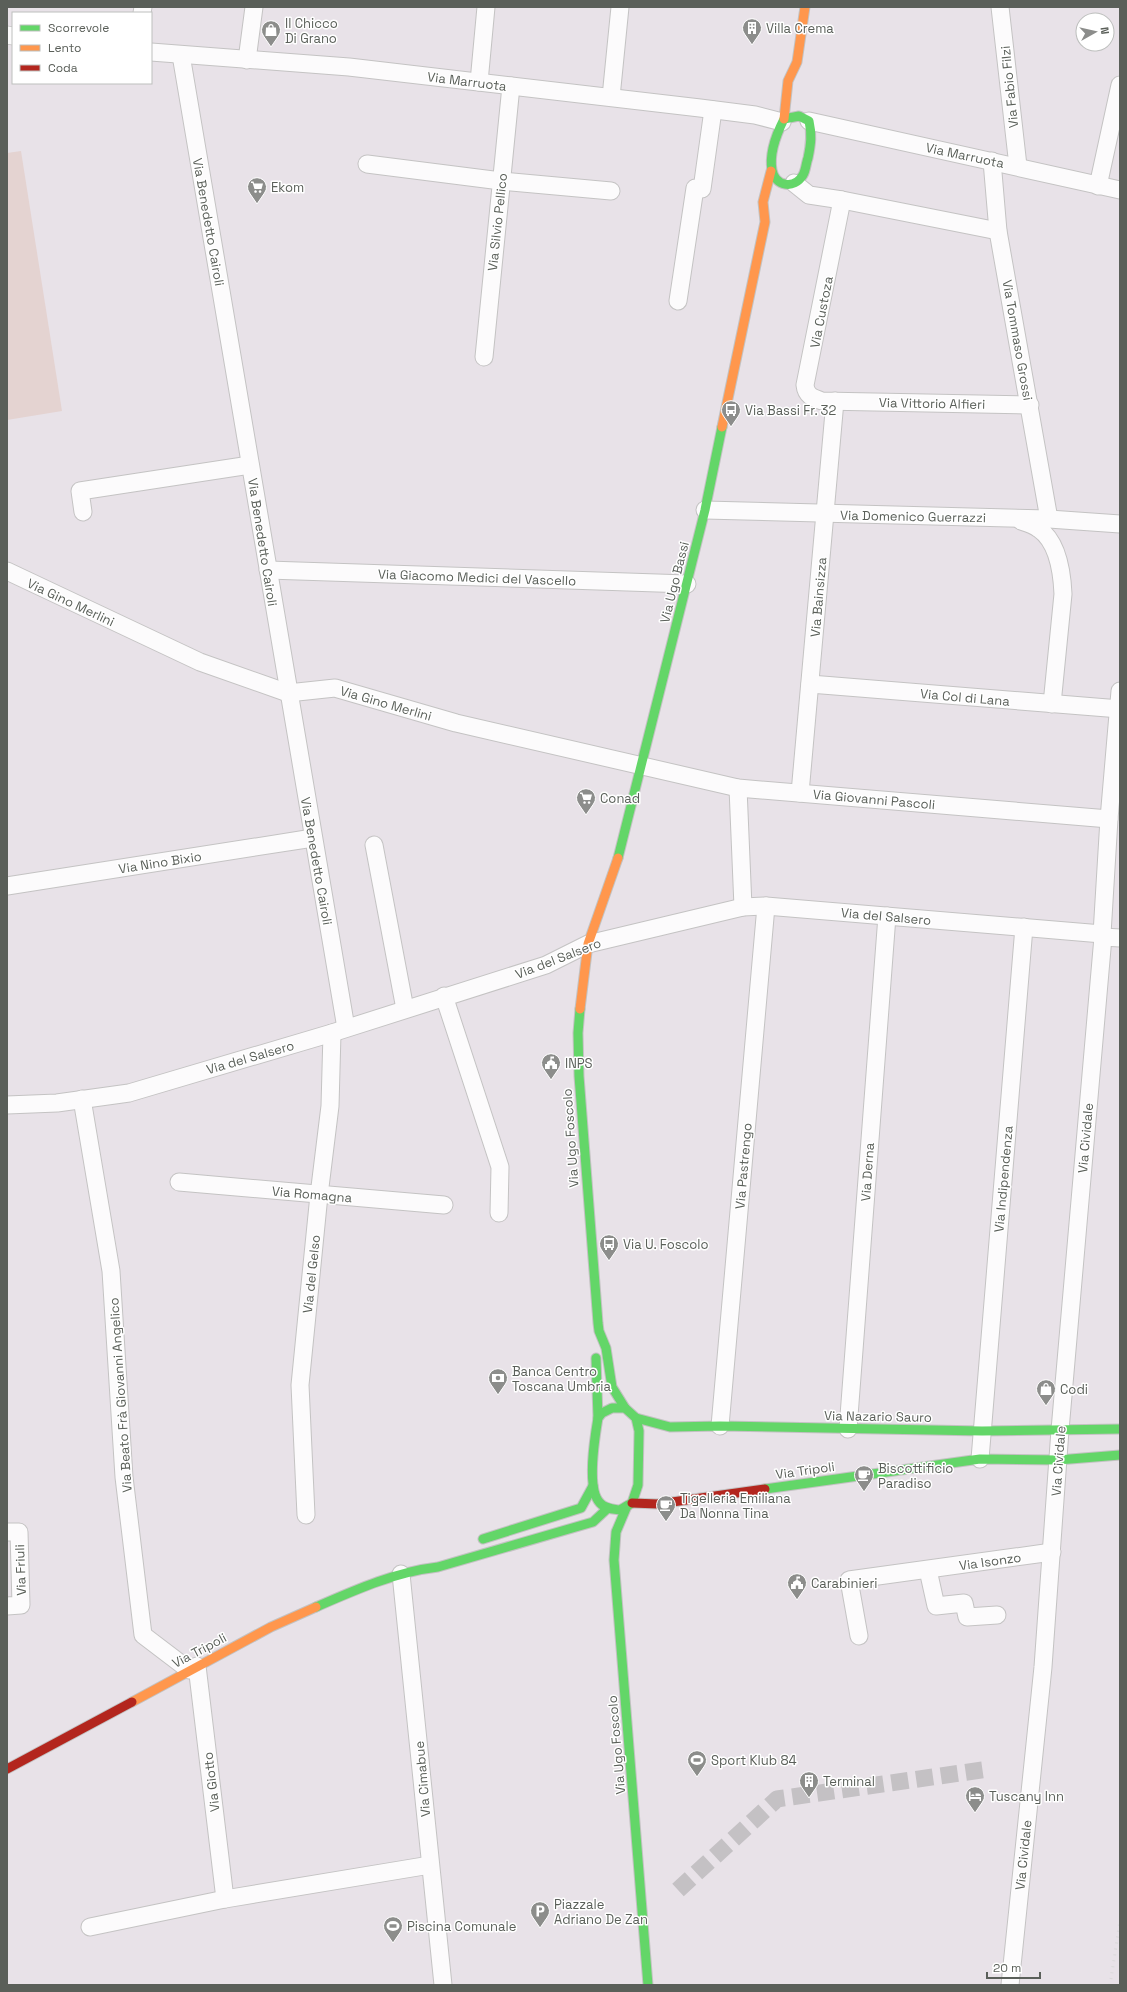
<svg xmlns="http://www.w3.org/2000/svg" width="1127" height="1992" font-family="'Space Grotesk',sans-serif">
	<style>
		.grass { fill: #e4d3d1 }
		.lines { fill: none; stroke-linecap: round; stroke-linejoin: round }
		.street-tunnel { stroke: #c4c1c4; stroke-width: 17; stroke-dasharray: 17 8; stroke-linecap: butt }
		.street-casing { stroke: #c4c3c3; stroke-width: 19 }
		.fast-casing { stroke: #c3c2c2; stroke-width: 11 }
		.slow-casing { stroke: #c3c2c2; stroke-width: 11 }
		.jam-casing { stroke: #c3c2c2; stroke-width: 11 }
		.street { stroke: #fcfbfc; stroke-width: 17 }
		.fast { stroke: #63d668; stroke-width: 9 }
		.slow { stroke: #ff974d; stroke-width: 9 }
		.jam { stroke: #b3261e; stroke-width: 9 }
		.rail { stroke: #dad9da; stroke-width: 3; stroke-dasharray: 1 5; stroke-linecap: butt }
		.labels { text-anchor: middle; stroke-width: 3; stroke-linejoin: round; paint-order: stroke }
		.poi-label { font-size: 13px; fill: #5a5f59; stroke: #fff; text-anchor: start }
		.street-label { font-size: 13px; fill: #5a5f59; stroke: #fff }
	</style>
	<rect width="100%" height="100%" fill="#e8e2e8"/>
	<path class="grass" d="M21,151L62,411L7,420V153Z"/>
	<g class="lines">
		<path class="street-tunnel" d="M678,1890L777,1799L989,1769"/>
		<defs>
			<g id="street">
				<path d="M1000,7L1018,166"/>
				<path d="M142,13L143,7"/>
				<path d="M7,35L13,36"/>
				<path d="M151,52L349,67L700,108L755,115L782,122"/>
				<path d="M181,55L346,1028"/>
				<path d="M247,60L254,7"/>
				<path d="M479,82L486,7"/>
				<path d="M611,97L620,7"/>
				<path d="M809,121L1120,190"/>
				<path d="M992,161L998,231L1049,519"/>
				<path d="M367,164L501,181L611,191"/>
				<path d="M794,183L809,195L842,200L998,231"/>
				<path d="M1098,186L1120,85"/>
				<path d="M842,200L805,385C806,396 813,398 822,401L1030,405"/>
				<path d="M678,301L695,188L702,189L713,110"/>
				<path d="M484,357L511,86"/>
				<path d="M705,510L1049,519L1120,524"/>
				<path d="M83,512L80,491L250,465"/>
				<path d="M1021,521C1027,523 1034,525 1039,529C1058,542 1062,572 1063,594L1052,704"/>
				<path d="M268,570L687,584"/>
				<path d="M7,571L200,662L288,693L335,688L456,723L738,788L1109,819"/>
				<path d="M810,684L1120,709"/>
				<path d="M738,788L743,907"/>
				<path d="M800,793L835,401"/>
				<path d="M374,845L405,1009"/>
				<path d="M7,886L313,838"/>
				<path d="M1102,934L1109,819L1120,691"/>
				<path d="M444,996L500,1167L499,1213"/>
				<path d="M82,1099L111,1271L124,1477L143,1635L189,1670"/>
				<path d="M7,1105L57,1103L129,1093L332,1033L546,965L588,944L743,907L766,906L1102,934L1103,937L1120,938"/>
				<path d="M179,1182L444,1205"/>
				<path d="M720,1426L766,906"/>
				<path d="M848,1429L887,916"/>
				<path d="M980,1459L1024,927"/>
				<path d="M306,1515L300,1385L319,1195L330,1106L332,1033"/>
				<path d="M7,1532H19L21,1605L7,1606"/>
				<path d="M928,1570L936,1606L964,1603L967,1617L997,1615"/>
				<path d="M401,1574L443,1985"/>
				<path d="M859,1636L849,1580L1052,1552"/>
				<path d="M197,1666L225,1899"/>
				<path d="M90,1927L225,1899L430,1865"/>
				<path d="M1010,1985L1043,1667L1060,1430L1103,937"/>
			</g>
			<g id="fast">
				<path d="M799,116L809,121C812,134 811,144 808,158C806,163 806,170 803,175C794,190 775,186 772,170C769,154 777,133 784,119Z"/>
				<path d="M618,858L705,510L722,427"/>
				<path d="M580,1009L578,1033L579,1076L598,1323L599,1331L606,1348L612,1387L625,1408"/>
				<path d="M596,1358L598,1418"/>
				<path d="M612,1408H625L636,1418L639,1431L638,1485L632,1503L620,1510C613,1509 605,1509 600,1503C586,1489 595,1436 598,1418L602,1413Z"/>
				<path d="M636,1418L670,1427L720,1426L982,1431L1120,1429"/>
				<path d="M765,1489L980,1459L1058,1460L1120,1455"/>
				<path d="M627,1506L616,1532L614,1560L648,1985"/>
				<path d="M483,1539L581,1508L593,1486"/>
				<path d="M316,1607C355,1590 395,1572 438,1567L593,1522L608,1508"/>
			</g>
			<g id="slow">
				<path d="M784,119L788,81L797,62L805,7"/>
				<path d="M722,427L765,222L763,202L771,171"/>
				<path d="M580,1009L588,944L618,858"/>
				<path d="M132,1702L271,1627L316,1607"/>
			</g>
			<g id="jam">
				<path d="M632,1503L658,1504L765,1489"/>
				<path d="M7,1769L132,1702"/>
			</g>
		</defs>
		<use href="#street" class="street-casing"/>
		<use href="#fast" class="fast-casing"/>
		<use href="#slow" class="slow-casing"/>
		<use href="#jam" class="jam-casing"/>
		<use href="#street" class="street"/>
		<use href="#fast" class="fast"/>
		<use href="#slow" class="slow"/>
		<use href="#jam" class="jam"/>
		<path class="rail" d="M1110,1985L1120,1921"/>
	</g>
	<defs>
		<symbol id="building-pin" viewBox="-11 -11 22 30"><path d="M0 17L-7.5 6A9.5 9.5 0 1 1 7.5 6Z" fill="#8c8d8b" stroke="#fff"/><path d="M-4-6H4V6H1V3H-1V6H-4ZM-2.5-4.3h1.7v1.8h-1.7ZM.8-4.3h1.7v1.8H.8ZM-2.5-1h1.7V.8h-1.7ZM.8-1h1.7V.8H.8Z" fill="#fff"/></symbol>
		<symbol id="shop-pin" viewBox="-11 -11 22 30"><path d="M0 17L-7.5 6A9.5 9.5 0 1 1 7.5 6Z" fill="#8c8d8b" stroke="#fff"/><path d="M-5-2.5h2.3a2.7 3.5 0 0 1 5.4 0H5L5.5 6h-11ZM-1.5-2.5h3a1.5 2.3 0 0 0-3 0Z" fill="#fff"/></symbol>
		<symbol id="supermarket-pin" viewBox="-11 -11 22 30"><path d="M0 17L-7.5 6A9.5 9.5 0 1 1 7.5 6Z" fill="#8c8d8b" stroke="#fff"/><path d="M-6-5.5h2.5l.6 2H6L4.5 2H-2.5L-4.4-4H-6ZM-1.5 3.2a1.3 1.3 0 1 0 .1 0ZM3 3.2a1.3 1.3 0 1 0 .1 0Z" fill="#fff"/></symbol>
		<symbol id="bus-pin" viewBox="-11 -11 22 30"><path d="M0 17L-7.5 6A9.5 9.5 0 1 1 7.5 6Z" fill="#8c8d8b" stroke="#fff"/><path d="M-5-6H5V4H4V6H2V4H-2V6H-4V4H-5ZM-3.5-4V0h7V-4ZM-3.5 1.2v1.5H-2V1.2ZM2 1.2v1.5H3.5V1.2Z" fill="#fff"/></symbol>
		<symbol id="civic-pin" viewBox="-11 -11 22 30"><path d="M0 17L-7.5 6A9.5 9.5 0 1 1 7.5 6Z" fill="#8c8d8b" stroke="#fff"/><path d="M-.6-6.5H3V-4.5H.6V-3L4-1V1h2V6H-6V1h2V-1L-.6-3ZM-1.2 2.5V6h2.4V2.5Z" fill="#fff"/></symbol>
		<symbol id="bank-pin" viewBox="-11 -11 22 30"><path d="M0 17L-7.5 6A9.5 9.5 0 1 1 7.5 6Z" fill="#8c8d8b" stroke="#fff"/><path d="M-6-4H6V4H-6ZM0-2.3a2.3 2.3 0 1 0 0 4.6a2.3 2.3 0 1 0 0-4.6Z" fill="#fff"/></symbol>
		<symbol id="cafe-pin" viewBox="-11 -11 22 30"><path d="M0 17L-7.5 6A9.5 9.5 0 1 1 7.5 6Z" fill="#8c8d8b" stroke="#fff"/><path d="M-5.5-4.5H6V0H3Q3 3.5 0 3.5H-2.5Q-5.5 3.5-5.5 0ZM3-3.2v2h1.7v-2ZM-6 4.5H4V6H-6Z" fill="#fff"/></symbol>
		<symbol id="stadium-pin" viewBox="-11 -11 22 30"><path d="M0 17L-7.5 6A9.5 9.5 0 1 1 7.5 6Z" fill="#8c8d8b" stroke="#fff"/><path d="M0-5a6.5 5 0 1 0 0 10a6.5 5 0 1 0 0-10ZM-3.5-1.8h7v3.6h-7Z" fill="#fff"/></symbol>
		<symbol id="hotel-pin" viewBox="-11 -11 22 30"><path d="M0 17L-7.5 6A9.5 9.5 0 1 1 7.5 6Z" fill="#8c8d8b" stroke="#fff"/><path d="M-6-4.5h1.5V1H6V5H4.5V3h-9V5H-6ZM-4 0a1.8 1.8 0 1 1 3.6 0ZM.5 0V-2.5h3Q6-2.5 6 0Z" fill="#fff"/></symbol>
		<symbol id="parking-pin" viewBox="-11 -11 22 30"><path d="M0 17L-7.5 6A9.5 9.5 0 1 1 7.5 6Z" fill="#8c8d8b" stroke="#fff"/><path d="M-3.5-5.5H1a3.5 3.5 0 0 1 0 7H-1V5.5H-3.5ZM-1-3.4V-.6H.8a1.4 1.4 0 0 0 0-2.8Z" fill="#fff"/></symbol>
	</defs>
	<g fill-rule="evenodd">
		<use href="#building-pin" x="741" y="17" width="22" height="30"/>
		<use href="#shop-pin" x="260" y="19" width="22" height="30"/>
		<use href="#supermarket-pin" x="246" y="176" width="22" height="30"/>
		<use href="#bus-pin" x="720" y="399" width="22" height="30"/>
		<use href="#supermarket-pin" x="575" y="787" width="22" height="30"/>
		<use href="#civic-pin" x="540" y="1052" width="22" height="30"/>
		<use href="#bus-pin" x="598" y="1233" width="22" height="30"/>
		<use href="#bank-pin" x="487" y="1367" width="22" height="30"/>
		<use href="#shop-pin" x="1035" y="1378" width="22" height="30"/>
		<use href="#cafe-pin" x="853" y="1464" width="22" height="30"/>
		<use href="#cafe-pin" x="655" y="1494" width="22" height="30"/>
		<use href="#civic-pin" x="786" y="1572" width="22" height="30"/>
		<use href="#stadium-pin" x="686" y="1749" width="22" height="30"/>
		<use href="#building-pin" x="798" y="1770" width="22" height="30"/>
		<use href="#hotel-pin" x="964" y="1785" width="22" height="30"/>
		<use href="#parking-pin" x="529" y="1900" width="22" height="30"/>
		<use href="#stadium-pin" x="382" y="1915" width="22" height="30"/>
	</g>
	<g class="labels">
		<g class="poi-label">
			<text x="285" y="28">Il Chicco<tspan x="285" dy="15">Di Grano</tspan></text>
			<text x="766" y="33">Villa Crema</text>
			<text x="271" y="192">Ekom</text>
			<text x="745" y="415">Via Bassi Fr. 32</text>
			<text x="600" y="803">Conad</text>
			<text x="565" y="1068">INPS</text>
			<text x="623" y="1249">Via U. Foscolo</text>
			<text x="512" y="1376">Banca Centro<tspan x="512" dy="15">Toscana Umbria</tspan></text>
			<text x="1060" y="1394">Codi</text>
			<text x="878" y="1473">Biscottificio<tspan x="878" dy="15">Paradiso</tspan></text>
			<text x="680" y="1503">Tigelleria Emiliana<tspan x="680" dy="15">Da Nonna Tina</tspan></text>
			<text x="811" y="1588">Carabinieri</text>
			<text x="711" y="1765">Sport Klub 84</text>
			<text x="823" y="1786">Terminal</text>
			<text x="989" y="1801">Tuscany Inn</text>
			<text x="554" y="1909">Piazzale<tspan x="554" dy="15">Adriano De Zan</tspan></text>
			<text x="407" y="1931">Piscina Comunale</text>
		</g>
		<g class="street-label">
			<text transform="translate(467 81) rotate(7)" y="5">Via Marruota</text>
			<text transform="translate(1009 87) rotate(-96)" y="5">Via Fabio Filzi</text>
			<text transform="translate(965 155) rotate(12)" y="5">Via Marruota</text>
			<text transform="translate(209 222) rotate(80)" y="5">Via Benedetto Cairoli</text>
			<text transform="translate(497 222) rotate(-84)" y="5">Via Silvio Pellico</text>
			<text transform="translate(821 312) rotate(-79)" y="5">Via Custoza</text>
			<text transform="translate(1018 340) rotate(80)" y="5">Via Tommaso Grossi</text>
			<text transform="translate(932 403) rotate(1)" y="5">Via Vittorio Alfieri</text>
			<text transform="translate(913 516) rotate(1)" y="5">Via Domenico Guerrazzi</text>
			<text transform="translate(263 542) rotate(81)" y="5">Via Benedetto Cairoli</text>
			<text transform="translate(477 577) rotate(2)" y="5">Via Giacomo Medici del Vascello</text>
			<text transform="translate(674 582) rotate(-76)" y="5">Via Ugo Bassi</text>
			<text transform="translate(818 597) rotate(-85)" y="5">Via Bainsizza</text>
			<text transform="translate(71 602) rotate(25)" y="5">Via Gino Merlini</text>
			<text transform="translate(965 697) rotate(5)" y="5">Via Col di Lana</text>
			<text transform="translate(386 703) rotate(16)" y="5">Via Gino Merlini</text>
			<text transform="translate(874 799) rotate(5)" y="5">Via Giovanni Pascoli</text>
			<text transform="translate(317 861) rotate(80)" y="5">Via Benedetto Cairoli</text>
			<text transform="translate(160 862) rotate(-9)" y="5">Via Nino Bixio</text>
			<text transform="translate(886 916) rotate(5)" y="5">Via del Salsero</text>
			<text transform="translate(558 958) rotate(-21)" y="5">Via del Salsero</text>
			<text transform="translate(250 1057) rotate(-16)" y="5">Via del Salsero</text>
			<text transform="translate(570 1138) rotate(-94)" y="5">Via Ugo Foscolo</text>
			<text transform="translate(1085 1138) rotate(-85)" y="5">Via Cividale</text>
			<text transform="translate(743 1166) rotate(-85)" y="5">Via Pastrengo</text>
			<text transform="translate(867 1172) rotate(-86)" y="5">Via Derna</text>
			<text transform="translate(1003 1179) rotate(-85)" y="5">Via Indipendenza</text>
			<text transform="translate(312 1194) rotate(5)" y="5">Via Romagna</text>
			<text transform="translate(311 1274) rotate(-84)" y="5">Via del Gelso</text>
			<text transform="translate(120 1395) rotate(-94)" y="5">Via Beato Frà Giovanni Angelico</text>
			<text transform="translate(878 1416) rotate(1)" y="5">Via Nazario Sauro</text>
			<text transform="translate(1058 1461) rotate(-86)" y="5">Via Cividale</text>
			<text transform="translate(805 1470) rotate(-8)" y="5">Via Tripoli</text>
			<text transform="translate(990 1561) rotate(-8)" y="5">Via Isonzo</text>
			<text transform="translate(20 1570) rotate(-92)" y="5">Via Friuli</text>
			<text transform="translate(199 1650) rotate(-28)" y="5">Via Tripoli</text>
			<text transform="translate(616 1745) rotate(-95)" y="5">Via Ugo Foscolo</text>
			<text transform="translate(422 1779) rotate(-95)" y="5">Via Cimabue</text>
			<text transform="translate(211 1782) rotate(-97)" y="5">Via Giotto</text>
			<text transform="translate(1023 1855) rotate(-84)" y="5">Via Cividale</text>
		</g>
	</g>
	<rect width="1127" height="1992" fill="none" stroke="#5a5f59" stroke-width="16"/>
	<rect x="12" y="12" width="140" height="72" fill="#ffffff" stroke="#bdbfbd"/>
	<rect x="20" y="25" width="20" height="6" fill="#63d668" stroke="#bdbfbd"/>
	<text x="48" y="32" font-size="12" fill="#5a5f59">Scorrevole</text>
	<rect x="20" y="45" width="20" height="6" fill="#ff974d" stroke="#bdbfbd"/>
	<text x="48" y="52" font-size="12" fill="#5a5f59">Lento</text>
	<rect x="20" y="65" width="20" height="6" fill="#b3261e" stroke="#bdbfbd"/>
	<text x="48" y="72" font-size="12" fill="#5a5f59">Coda</text>
	<g transform="translate(1095 32) rotate(82)"><circle r="19" fill="#ffffff" stroke="#bdbfbd"/>
	<path d="M0-3L7 15L0 10L-7 15Z" fill="#8c8d8b"/>
	<text y="-6" font-size="11" font-weight="bold" text-anchor="middle" fill="#5a5f59">N</text>
	</g>
	<path d="M987 1972v6h53v-6" fill="none" stroke="#5a5f59" stroke-width="2"/>
	<text x="993" y="1972" font-size="12" fill="#5a5f59" stroke="#ffffff" stroke-width="3" paint-order="stroke">20 m</text>
</svg>
